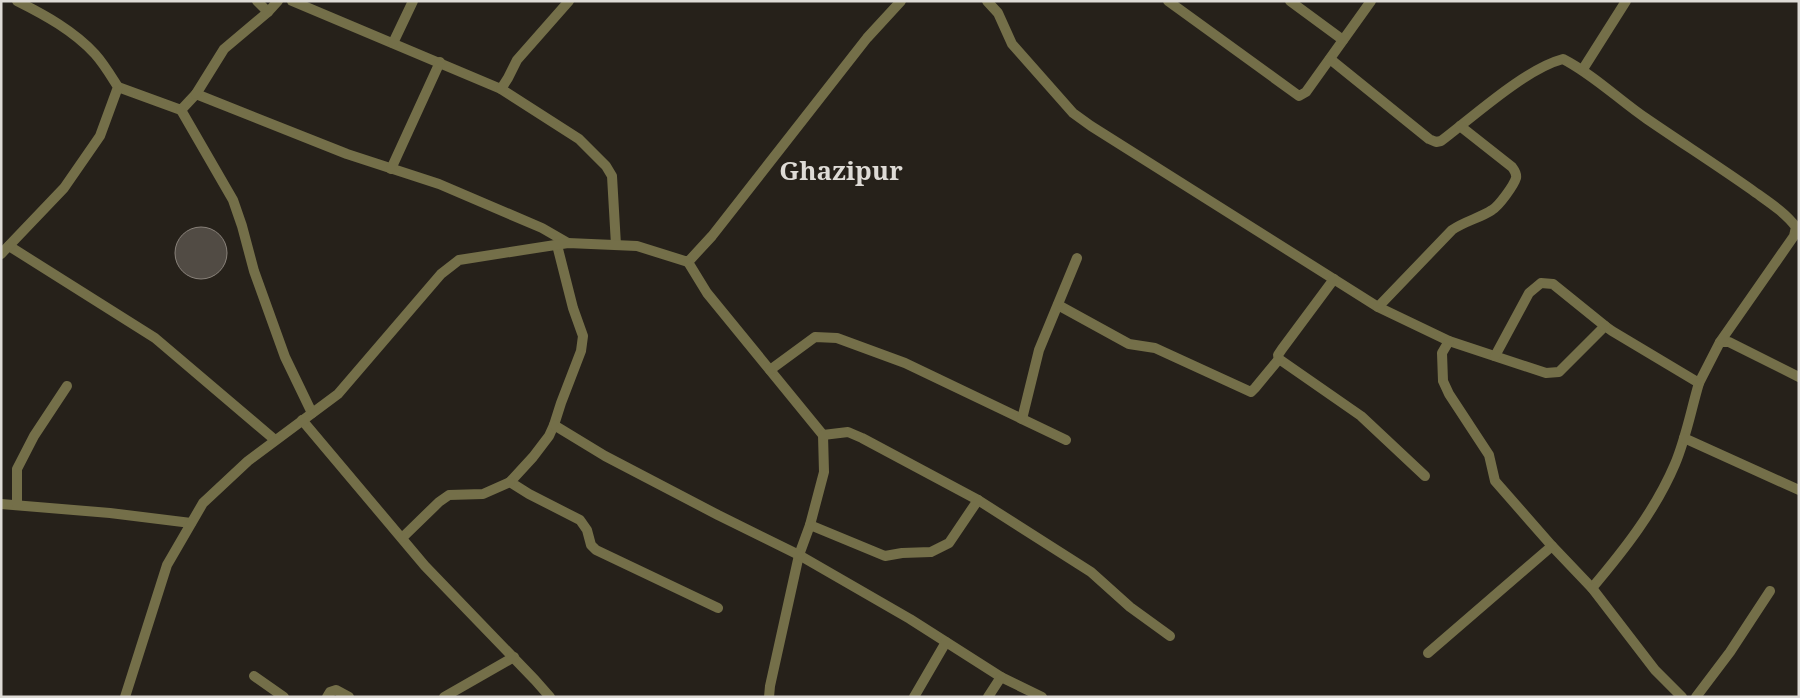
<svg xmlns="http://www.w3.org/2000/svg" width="1800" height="698" font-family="'Noto Serif',serif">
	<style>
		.building { fill: #514b44; stroke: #89827a }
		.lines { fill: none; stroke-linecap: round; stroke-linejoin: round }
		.minor { stroke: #746f49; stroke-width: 10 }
		.tertiary { stroke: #746f49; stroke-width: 10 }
		.labels { text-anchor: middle; stroke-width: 4; stroke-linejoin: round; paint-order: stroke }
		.town-label { font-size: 26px; font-weight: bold; fill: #dedbd6; stroke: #26211a }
	</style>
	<rect width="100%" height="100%" fill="#26211a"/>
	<circle class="building" cx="201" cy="253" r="26"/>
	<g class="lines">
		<g class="minor">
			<path d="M257,1L268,12"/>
			<path d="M292,1L501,89L579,139L606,166L612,176L616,245"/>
			<path d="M987,1L998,13L1012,44L1073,113L1091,126L1378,307L1449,341L1546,373L1559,372L1605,326L1612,331L1699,383L1720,342H1729L1799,377"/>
			<path d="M1168,1L1299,96L1306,92L1371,1"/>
			<path d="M1290,1L1343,40"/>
			<path d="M393,43L413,1"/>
			<path d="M1330,59L1429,139L1436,142L1441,141C1473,117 1525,69 1563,59C1594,75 1619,100 1647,119C1682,143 1718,166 1752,190C1767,201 1785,212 1796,227L1794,236L1720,342"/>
			<path d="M1583,69L1626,1"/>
			<path d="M118,87L181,110L196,94L347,154L439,184L542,228L568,243"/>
			<path d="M501,89L508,78L517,60L569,1"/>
			<path d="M196,94L224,49L268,12L278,1"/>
			<path d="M181,110L233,200L242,226L254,271L285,357L312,413"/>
			<path d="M391,169L440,62"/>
			<path d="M557,245L573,308L583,336L581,351L561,403L554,425L549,436L533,457L510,482L529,494L580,520L587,530L591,545L596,550L718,608"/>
			<path d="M9,246L155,338L275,440"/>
			<path d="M688,262L707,293L823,435L824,472L810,525L799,555L770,686L769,697"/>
			<path d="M1334,279L1282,349L1278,355L1279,359L1361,416L1425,476"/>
			<path d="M1058,305L1129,344L1155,348L1251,392L1255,388L1279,359"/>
			<path d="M1378,307L1452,230C1465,221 1480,218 1492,210C1499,206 1514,185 1516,178C1517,173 1514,170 1512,167L1460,126"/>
			<path d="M1449,341L1442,353L1443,381L1449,394L1489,455L1495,481L1552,546L1592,588C1624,550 1655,511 1675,464C1686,438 1691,410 1699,383"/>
			<path d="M1495,356L1529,293L1541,283L1553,284L1605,326"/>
			<path d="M770,370L815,337L837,338L905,363L1066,440"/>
			<path d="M1022,419L1039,350L1077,258"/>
			<path d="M302,420L425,566L535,680L550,697"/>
			<path d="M554,425L605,456L718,515L799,555L910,619L1001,677L1042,697"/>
			<path d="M823,435L848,432L862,438L978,500L1091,572L1130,607L1170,636"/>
			<path d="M1684,438L1799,490"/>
			<path d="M1,504L110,513L191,523"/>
			<path d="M17,505V469L34,436L67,386"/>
			<path d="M810,525L885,556L902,553L931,552L949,543L978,500"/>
			<path d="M402,538L439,502L449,495L483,494L510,482"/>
			<path d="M1592,588L1655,670L1682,697"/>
			<path d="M1428,653L1552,546"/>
			<path d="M254,676L284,697"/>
			<path d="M327,697L330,692L336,690L349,697"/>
			<path d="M444,697L514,657"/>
			<path d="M914,697L946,642"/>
			<path d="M988,697L1001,677"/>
			<path d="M1696,697L1730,652L1770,591"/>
		</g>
		<g class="tertiary">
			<path d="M1,254L64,188L100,136L118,87C111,76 104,64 95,54C74,31 45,15 17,1"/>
			<path d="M125,697L167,565L203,503L248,461L338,394L441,274L459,260L568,243L637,246L688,262L712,236L867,38L901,1"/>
		</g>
	</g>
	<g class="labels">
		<g class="town-label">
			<text x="841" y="180">Ghazipur</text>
		</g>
	</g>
	<rect width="1800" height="698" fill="none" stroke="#dedbd6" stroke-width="5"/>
</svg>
